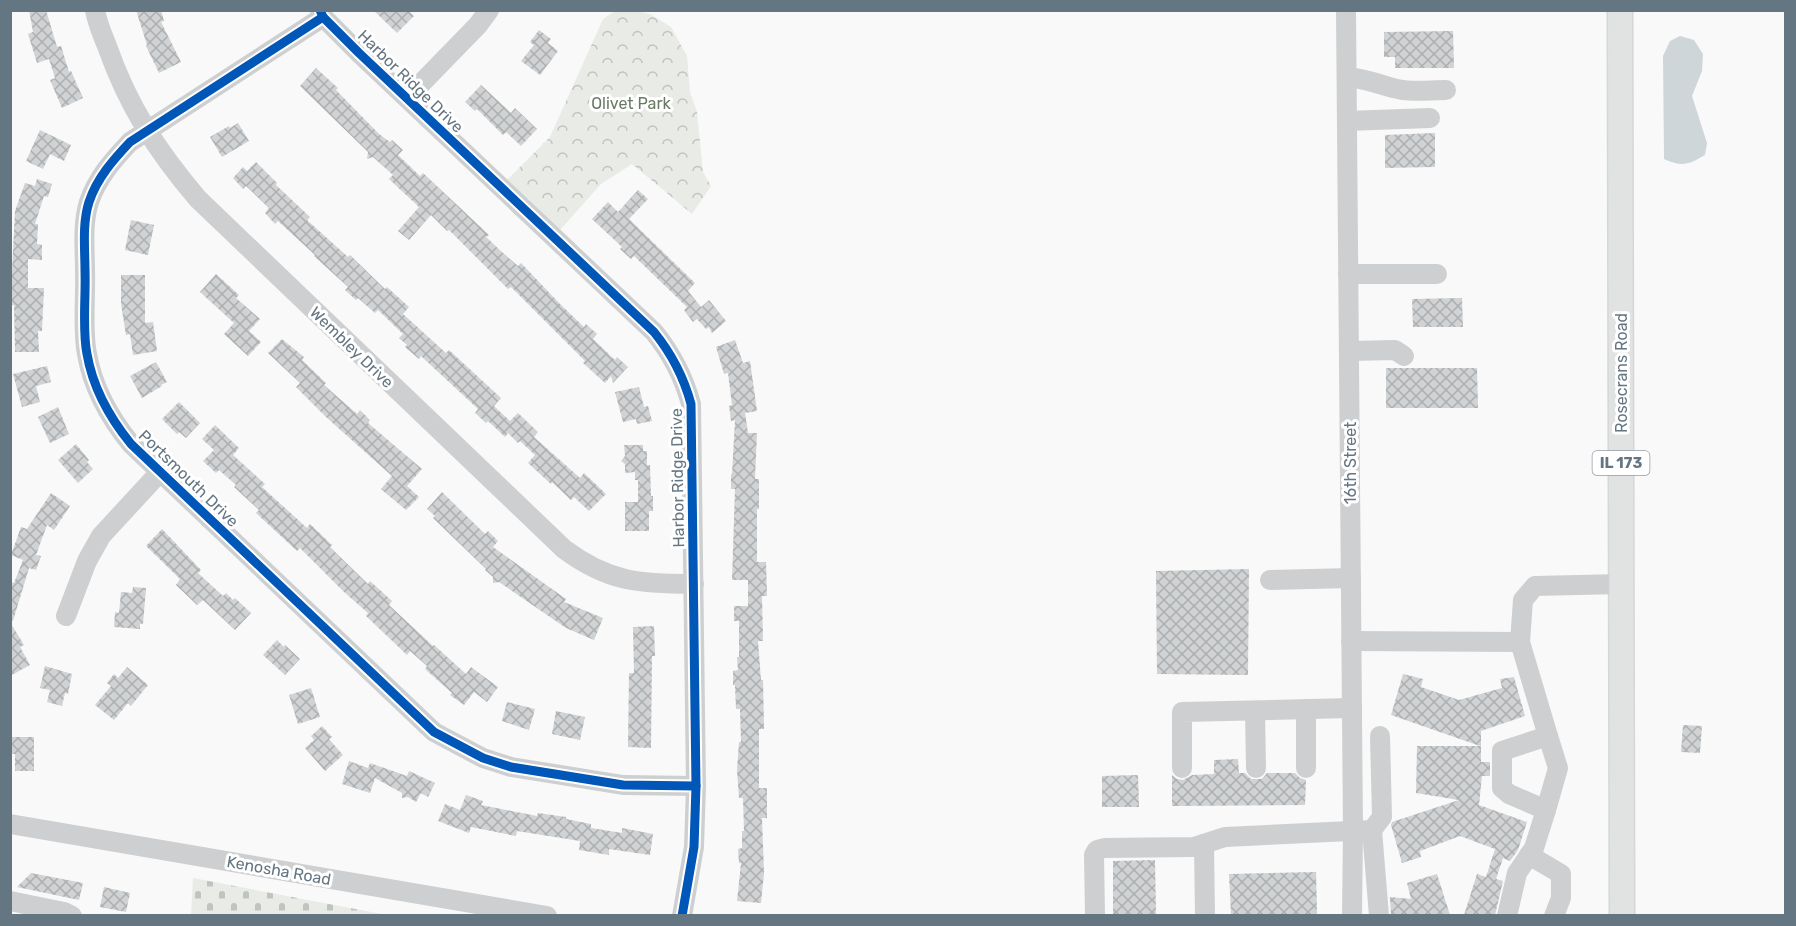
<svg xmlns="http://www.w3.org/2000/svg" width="1796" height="926" font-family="Rubik,sans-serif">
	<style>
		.cemetery { fill: url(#cemetery-stones) }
		.park { fill: url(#park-crowns) }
		.water { fill: #ced6d9 }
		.building { fill: url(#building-cross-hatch) }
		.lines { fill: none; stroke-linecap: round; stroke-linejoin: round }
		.major-casing { stroke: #d5d6d7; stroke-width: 27 }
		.minor { stroke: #cecfd0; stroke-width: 20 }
		.major { stroke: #e1e2e2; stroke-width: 24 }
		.cycleway-casing { stroke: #fff; stroke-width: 13 }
		.cycleway { stroke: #0057b8; stroke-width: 9 }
		.labels { text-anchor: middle; stroke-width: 6; stroke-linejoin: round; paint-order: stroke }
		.shield { fill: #fff; stroke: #939fa8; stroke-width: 1.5 }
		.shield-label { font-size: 15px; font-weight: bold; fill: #657683 }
		.street-label { font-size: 16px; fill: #657683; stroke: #fff }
		.park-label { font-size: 16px; fill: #687a64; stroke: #fff }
	</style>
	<defs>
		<pattern id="cemetery-stones" width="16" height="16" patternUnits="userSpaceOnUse" patternTransform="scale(1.5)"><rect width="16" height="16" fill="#e8ebe6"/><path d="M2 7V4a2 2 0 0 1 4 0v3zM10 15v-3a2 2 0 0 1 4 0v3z" fill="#c0c3c0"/></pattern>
		<pattern id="park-crowns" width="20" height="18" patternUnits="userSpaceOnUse" patternTransform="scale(1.5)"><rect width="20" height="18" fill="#e8ebe6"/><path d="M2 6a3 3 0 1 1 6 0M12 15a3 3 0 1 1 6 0" fill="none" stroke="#c0c3c0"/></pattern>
		<pattern id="building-cross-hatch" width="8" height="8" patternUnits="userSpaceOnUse" patternTransform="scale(1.5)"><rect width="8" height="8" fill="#d0d2d3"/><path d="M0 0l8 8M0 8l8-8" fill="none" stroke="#acafb1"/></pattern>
	</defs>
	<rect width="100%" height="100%" fill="#f9f9f9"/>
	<path class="cemetery" d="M193,878L387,915H191Z"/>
	<path class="park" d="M615,11H635L650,14L671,27L687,56L690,92L697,112L703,172L711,186L692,214L632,164L601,184L559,231L505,182L550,137L603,19Z"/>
	<path class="water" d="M1680,36L1694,40L1703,54L1702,71L1692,96L1707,143L1705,155C1688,165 1682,167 1664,159L1663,56L1670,41Z"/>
	<g class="building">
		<path d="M29,10H46L57,47L61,46L69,72L71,71L83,98L62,108L50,80L55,78L49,59L37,63L28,34L33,32Z"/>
		<path d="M136,10H161L164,21L161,22L181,62L159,73L146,46L147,45Z"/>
		<path d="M373,10H408L414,16L397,33Z"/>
		<path d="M539,30L551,39L548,43L558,51L540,75L521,61L534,45L530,42Z"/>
		<path d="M1453,31L1454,68H1395V57H1384V32Z"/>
		<path d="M316,68L338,88L336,90L379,134L390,142L392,140L403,150L398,155L420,176L423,173L489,235L486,237L502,252L518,266L521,263L560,304L584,327L586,324L597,334L593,339L615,360L617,357L628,367L613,383L611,376L605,383L583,363L585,361L511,287L508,289L449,230L447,231L431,215L409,240L398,231L419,207L389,179L393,175L373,157L367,159L368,152L300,86Z"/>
		<path d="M481,85L511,113L515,108L537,129L521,146L506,132L503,135L477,109L475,111L465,102Z"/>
		<path d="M238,123L249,141L222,157L210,137L229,126L230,128Z"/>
		<path d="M40,130L71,145L64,161L50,154L43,169L26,161Z"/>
		<path d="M1435,133V167L1385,168V135Z"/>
		<path d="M256,162L277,183L276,185L310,217L307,220L348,257L350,255L385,289L387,287L409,307L403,314L446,353L449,350L501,398L494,406L510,421L518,413L538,432L534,437L580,478L584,473L606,494L589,511L574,497L571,500L552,482L551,484L528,463L535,455L520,441L518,443L508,433L505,437L488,421L486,423L475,413L478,409L421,356L419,359L405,347L407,345L399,338L403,334L378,310L375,313L358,298L356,300L345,290L348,287L314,256L315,255L278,221L275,224L265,213L269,208L246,186L243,189L233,178L243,167L247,171Z"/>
		<path d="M37,179L52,184L48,197L44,196L35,224H38L37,244L42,245V260L28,259V288H44L42,331H38L39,352H15L14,305H10V272H12L15,211L25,183L35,186Z"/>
		<path d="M638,190L648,199L629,219L695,283L688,291L701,307L709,300L726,321L712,333L709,327L706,329L697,319L693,322L684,310L687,307L634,256L631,259L620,249L622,247L592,219L608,202L618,212Z"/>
		<path d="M131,220L154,225L148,255L125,250Z"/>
		<path d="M216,274L239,295L236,298L260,319L249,331L261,342L248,356L224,334L234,323L200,292Z"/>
		<path d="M121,275H145V323L153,322L157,351L133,355L130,334L126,335L121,304Z"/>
		<path d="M1462,298L1463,327H1413L1412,299Z"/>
		<path d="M282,339L304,357L302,360L326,383L324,385L357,414L360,410L370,420L368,423L422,469L407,486L419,497L406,510L381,489L392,476L326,417L296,387L300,383L268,353Z"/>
		<path d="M735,340L743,363L750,361L757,411L745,413L748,433H757L755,479H759V509H757V562H766L767,596H762L763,641H758L761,680H763L764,729H759V788H767V818H762L764,873L761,903L737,901L741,863H739L738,849L742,848V831H744L743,798H739L737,770L739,742H741L740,709H736L735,685H733V671L738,670L737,657H739V621H734V606H748V580H732L735,489H731V474H732L735,420L731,421L729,406L732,405L728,373L724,374L716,347Z"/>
		<path d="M156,362L167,382L161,385L162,386L142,398L130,376Z"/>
		<path d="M47,366L51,382L36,386L40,402L22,407L13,374Z"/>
		<path d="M1386,368H1477L1478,408H1386Z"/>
		<path d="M639,387L644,407L648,406L652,421L637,424L636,419L623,422L615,392Z"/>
		<path d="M179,402L200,423L186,438L179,432L177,434L162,419Z"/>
		<path d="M58,407L69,434L50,443L38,417Z"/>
		<path d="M215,425L239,448L233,455L265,484L262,487L307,528L310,524L332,545L330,547L368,584L370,581L392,601L389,605L433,646L434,645L466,674L471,667L498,687L487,702L474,692L464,705L450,695L452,693L425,669L427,666L410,651L407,655L366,616L368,613L344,592L300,548L297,551L256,513L259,510L234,487L236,485L219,470L216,473L203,461L214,450L202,439Z"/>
		<path d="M76,444L89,460L87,462L93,469L78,483L58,460Z"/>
		<path d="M624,445H643V451H647V465H650L651,496H653V511H649V531H625V502H638V480H635V472L625,473V464L621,461L625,456Z"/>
		<path d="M442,492L485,534L488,531L498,541L493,547L566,599L564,602L603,618L594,640L566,628L499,582L493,583V577L485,570L486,569L433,518L435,516L427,509Z"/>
		<path d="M51,493L70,506L54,530L47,525L36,555L41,556L36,570L29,568L13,621L10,620V582L14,583L23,560L11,555L21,527L27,529Z"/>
		<path d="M162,529L201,570L198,573L223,596L226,593L233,600L235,598L251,613L235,630L203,600L197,605L176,585L180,579L146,546Z"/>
		<path d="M1249,569L1248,675L1157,674L1156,571Z"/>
		<path d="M133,587L146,588L143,624H140V629L114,627L115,612L119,613L121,592L132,593Z"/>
		<path d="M10,622L24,645L20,647L30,665L10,676Z"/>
		<path d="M654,626L655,656H652L651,748L628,747L629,673H634L633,627Z"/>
		<path d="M277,640L284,647L285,645L300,659L285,675L263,655Z"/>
		<path d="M45,666L72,674L68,694L65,693L62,706L47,702L50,690L40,688Z"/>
		<path d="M127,667L148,685L131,706L128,703L114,720L95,705L111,686L107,683L114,674L118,678Z"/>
		<path d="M1403,674L1423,679L1421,687L1459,700L1502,688L1500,679L1514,677L1525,716L1481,731V762H1490V776H1482L1479,805L1527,822L1518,850L1510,861L1503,858L1496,879L1503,881L1495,915H1464L1477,874L1486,877L1495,849L1460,836L1420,851L1421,857L1402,863L1391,825L1392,822L1459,800L1416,793L1417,746H1480L1391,715Z"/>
		<path d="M311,688L320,717L298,724L289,695Z"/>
		<path d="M507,702L535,709L529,730L502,721Z"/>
		<path d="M556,711L585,717L580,740L552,734Z"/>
		<path d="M1683,725L1702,726L1700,753L1681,752Z"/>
		<path d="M322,726L332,737L329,739L343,755L325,771L305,748L314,740L311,736Z"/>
		<path d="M10,737H34V771H15V754H10Z"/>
		<path d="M1238,759L1239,773H1245L1251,779H1262L1267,773H1295L1300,778L1306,780L1305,805L1172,806V775L1177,779L1183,780L1192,775L1214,774V760Z"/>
		<path d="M349,761L368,768L370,763L407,776L409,771L435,783L428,797L421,793L416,802L408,797L402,798V793L375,778L370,793L342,784Z"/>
		<path d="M1138,775L1139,807H1102V776Z"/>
		<path d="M466,795L483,801L481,805L537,816L538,813L566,817V819L591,824V828L622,833V828L653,834L650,855L609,849V855L579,850L580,841L517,831L516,836L471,827L469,833L438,821L445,804L460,810Z"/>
		<path d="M1155,860L1156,915H1113V861Z"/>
		<path d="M1316,872L1317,914H1231L1229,874Z"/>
		<path d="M31,873L83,883L79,900L17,887Z"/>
		<path d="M1437,874L1450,915H1391L1390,897L1411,899L1407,883Z"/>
		<path d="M104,887L130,893L126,912L100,907Z"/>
	</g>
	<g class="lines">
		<defs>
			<path id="major" d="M1620,10L1622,916"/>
		</defs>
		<use href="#major" class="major-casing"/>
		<g class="minor">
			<path d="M95,10C97,22 102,34 107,46C128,106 157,151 198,199L564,549C608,582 640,584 694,584"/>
			<path d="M320,10L323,17L359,53L654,332C671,353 684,378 691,404L696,786L694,847L682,916"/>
			<path d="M1346,10L1353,831L1352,916"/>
			<path d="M323,17L130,142C113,160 97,178 89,202C82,224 85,249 85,271C86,296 82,330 87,354C93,389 109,417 131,444L434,732L483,758L511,767L623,785L696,786"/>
			<path d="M1347,77C1367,79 1374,83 1393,88C1410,93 1428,90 1446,90"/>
			<path d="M407,98L478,25L489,10"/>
			<path d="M1347,121L1430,118"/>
			<path d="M1348,274H1437"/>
			<path d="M1349,351L1395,350L1404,356"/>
			<path d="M1270,580L1351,578"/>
			<path d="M66,616L87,561L101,536L160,472"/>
			<path d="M1351,641L1520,642"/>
			<path d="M1255,711L1256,768"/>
			<path d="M1182,768V712L1352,708"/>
			<path d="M1306,768V709"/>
			<path d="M1546,810L1558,768L1548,736"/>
			<path d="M10,824L547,916"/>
			<path d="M1372,830L1379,916"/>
			<path d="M1204,844L1205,916"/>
			<path d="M1529,855L1561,874V898L1554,916"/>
			<path d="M10,901L64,912L72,916"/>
			<path d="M1095,916L1094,855L1097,850L1104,848L1194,847L1225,837L1372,830L1382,817L1380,736"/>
			<path d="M1507,916L1517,873L1534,848L1546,810L1509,794L1502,788V751L1548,736L1520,642L1523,600L1535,586L1621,584"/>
		</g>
		<use href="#major" class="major"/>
		<defs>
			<g id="cycleway">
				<path d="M320,10L323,17L359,53L654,332C671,353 684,378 691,404L696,786L694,847L682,916"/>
				<path d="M323,17L130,142C113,160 97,178 89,202C82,224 85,249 85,271C86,296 82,330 87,354C93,389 109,417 131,444L434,732L483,758L511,767L623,785L696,786"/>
			</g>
		</defs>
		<use href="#cycleway" class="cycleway-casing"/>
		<use href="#cycleway" class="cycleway"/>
	</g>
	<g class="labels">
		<rect class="shield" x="1592.5" y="451" width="57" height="24" rx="4.5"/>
		<g class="shield-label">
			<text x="1621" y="468">IL 173</text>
		</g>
		<g class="street-label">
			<text transform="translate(411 81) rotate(44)" y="6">Harbor Ridge Drive</text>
			<text transform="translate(352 347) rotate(44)" y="6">Wembley Drive</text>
			<text transform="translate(1621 373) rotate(-90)" y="6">Rosecrans Road</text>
			<text transform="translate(1350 463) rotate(-90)" y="6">16th Street</text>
			<text transform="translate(189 478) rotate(44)" y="6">Portsmouth Drive</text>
			<text transform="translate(677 478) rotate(-91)" y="6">Harbor Ridge Drive</text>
			<text transform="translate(279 870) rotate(10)" y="6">Kenosha Road</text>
		</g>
		<g class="park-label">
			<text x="631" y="109">Olivet Park</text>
		</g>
	</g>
	<rect width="1796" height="926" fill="none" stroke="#657683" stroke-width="24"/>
</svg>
